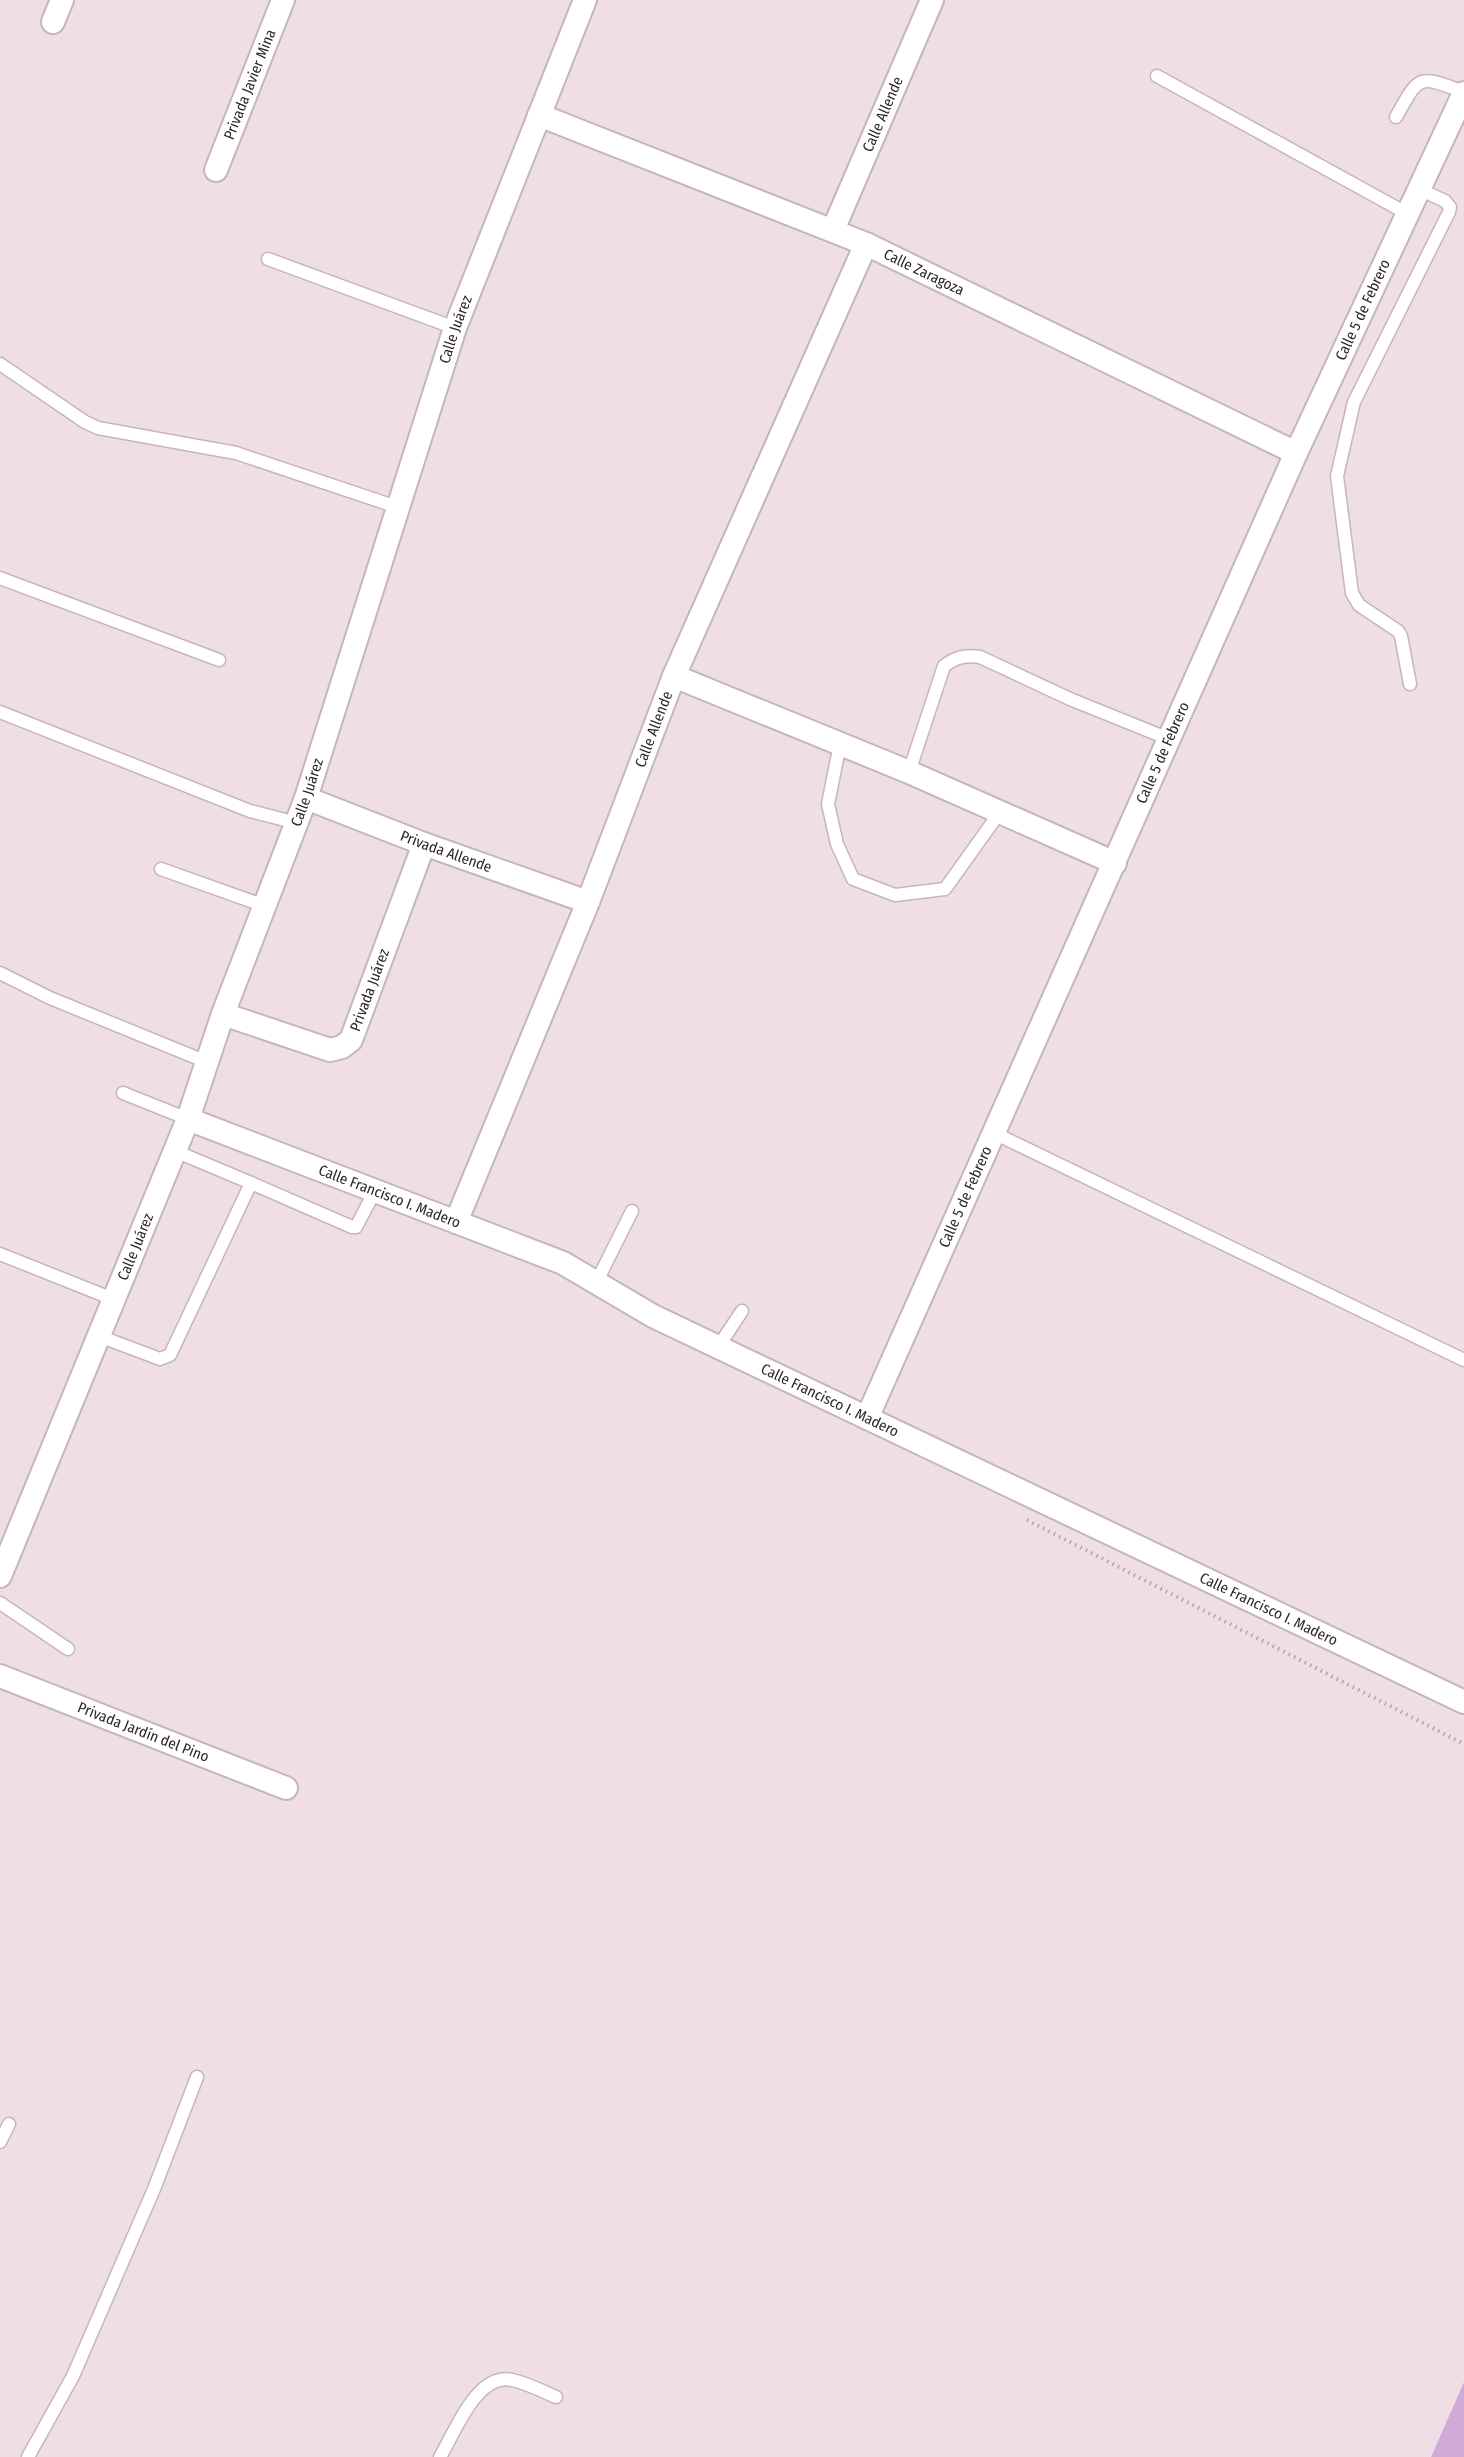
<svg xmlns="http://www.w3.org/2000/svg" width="1464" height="2457" font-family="'Fira Sans Condensed',sans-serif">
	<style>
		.building { fill: #d1abd7 }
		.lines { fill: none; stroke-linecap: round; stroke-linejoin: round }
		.service-casing { stroke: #c6b5bd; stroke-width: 15 }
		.minor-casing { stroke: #c6b5bd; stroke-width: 26 }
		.path { stroke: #b1a3a9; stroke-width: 4; stroke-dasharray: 1.5 4.5; stroke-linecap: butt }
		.service { stroke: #fff; stroke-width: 12 }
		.minor { stroke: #fff; stroke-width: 22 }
		.labels { text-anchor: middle; stroke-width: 6; stroke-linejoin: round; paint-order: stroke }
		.street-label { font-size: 15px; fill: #2d2729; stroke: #fff }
	</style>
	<rect width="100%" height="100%" fill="#efdee6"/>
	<path class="building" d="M1464,2382V2457H1431Z"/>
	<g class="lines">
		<defs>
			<g id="service">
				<path d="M1157,76L1408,214"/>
				<path d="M1396,117C1420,74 1418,75 1464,92"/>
				<path d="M268,259L455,328"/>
				<path d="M0,364L85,422L98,428L236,453L397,507"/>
				<path d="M0,578L219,660"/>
				<path d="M1410,684L1401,636L1398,631L1359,605L1352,593L1337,476L1354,402L1449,212L1450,207L1445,201L1419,189"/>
				<path d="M0,712L250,811L297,823"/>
				<path d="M840,744L828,804L837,844L853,879L895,895L945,889L1000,812"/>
				<path d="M909,772L944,666C956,657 965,655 980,657L1070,699L1169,739"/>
				<path d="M161,869L265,906"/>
				<path d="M0,973L50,998L207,1062"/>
				<path d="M123,1093L188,1119"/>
				<path d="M994,1133L1464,1360"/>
				<path d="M251,1183L352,1227H356L375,1191"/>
				<path d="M0,1254L113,1299"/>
				<path d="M596,1283L632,1211"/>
				<path d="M99,1336L160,1359L170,1355L251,1183L175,1151"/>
				<path d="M718,1347L742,1311"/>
				<path d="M0,1603L68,1649"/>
				<path d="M0,2142L9,2124"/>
				<path d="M28,2457L73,2376L154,2189L197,2077"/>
				<path d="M440,2457C455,2432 477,2372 512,2380C527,2383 542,2391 556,2397"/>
			</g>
			<g id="minor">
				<path d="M53,22L62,0"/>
				<path id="s1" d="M539,115L866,244L1296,453"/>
				<path id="s2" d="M216,170L283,0"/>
				<path id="s3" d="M833,230L932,0"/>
				<path d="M674,676L909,772L1115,863"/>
				<path id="s4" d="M306,798L424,844L588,902"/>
				<path id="s5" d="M223,1014L330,1050L342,1047L351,1040L424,844"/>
				<path id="s6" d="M188,1119L563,1263L653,1316L1464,1702"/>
				<path id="s7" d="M456,1222L588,902L674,676L866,244"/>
				<path id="s8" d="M867,1418L1296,453L1464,93"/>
				<path id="s9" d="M0,1576L188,1119L223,1014L306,798L455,328L585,0"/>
				<path id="s10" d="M0,1676L286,1788"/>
			</g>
		</defs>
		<use href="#service" class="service-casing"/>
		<use href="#minor" class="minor-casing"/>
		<path class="path" d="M1027,1520L1464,1744"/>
		<use href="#service" class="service"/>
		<use href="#minor" class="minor"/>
	</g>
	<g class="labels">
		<g class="street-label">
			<text dy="5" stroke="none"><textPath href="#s2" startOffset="92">Privada Javier Mina</textPath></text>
			<text dy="5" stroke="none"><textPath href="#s3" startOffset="126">Calle Allende</textPath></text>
			<text dy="5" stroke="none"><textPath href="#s1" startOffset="416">Calle Zaragoza</textPath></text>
			<text dy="5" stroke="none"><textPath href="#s8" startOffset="1214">Calle 5 de Febrero</textPath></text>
			<text dy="5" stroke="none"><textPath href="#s9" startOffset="1328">Calle Juárez</textPath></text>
			<text dy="5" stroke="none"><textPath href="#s7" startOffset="531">Calle Allende</textPath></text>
			<text dy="5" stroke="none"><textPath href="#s8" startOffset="728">Calle 5 de Febrero</textPath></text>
			<text dy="5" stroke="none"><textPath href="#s9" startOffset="842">Calle Juárez</textPath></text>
			<text dy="5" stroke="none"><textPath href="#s4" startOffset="150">Privada Allende</textPath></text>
			<text dy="5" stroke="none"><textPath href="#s5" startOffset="190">Privada Juárez</textPath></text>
			<text dy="5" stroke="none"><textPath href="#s6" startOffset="216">Calle Francisco I. Madero</textPath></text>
			<text dy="5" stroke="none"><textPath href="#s8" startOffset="242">Calle 5 de Febrero</textPath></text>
			<text dy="5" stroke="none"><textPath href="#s9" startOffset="356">Calle Juárez</textPath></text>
			<text dy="5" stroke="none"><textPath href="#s6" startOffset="702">Calle Francisco I. Madero</textPath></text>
			<text dy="5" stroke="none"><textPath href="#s6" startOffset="1188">Calle Francisco I. Madero</textPath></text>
			<text dy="5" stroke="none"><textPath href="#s10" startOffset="154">Privada Jardín del Pino</textPath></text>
		</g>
	</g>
</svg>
